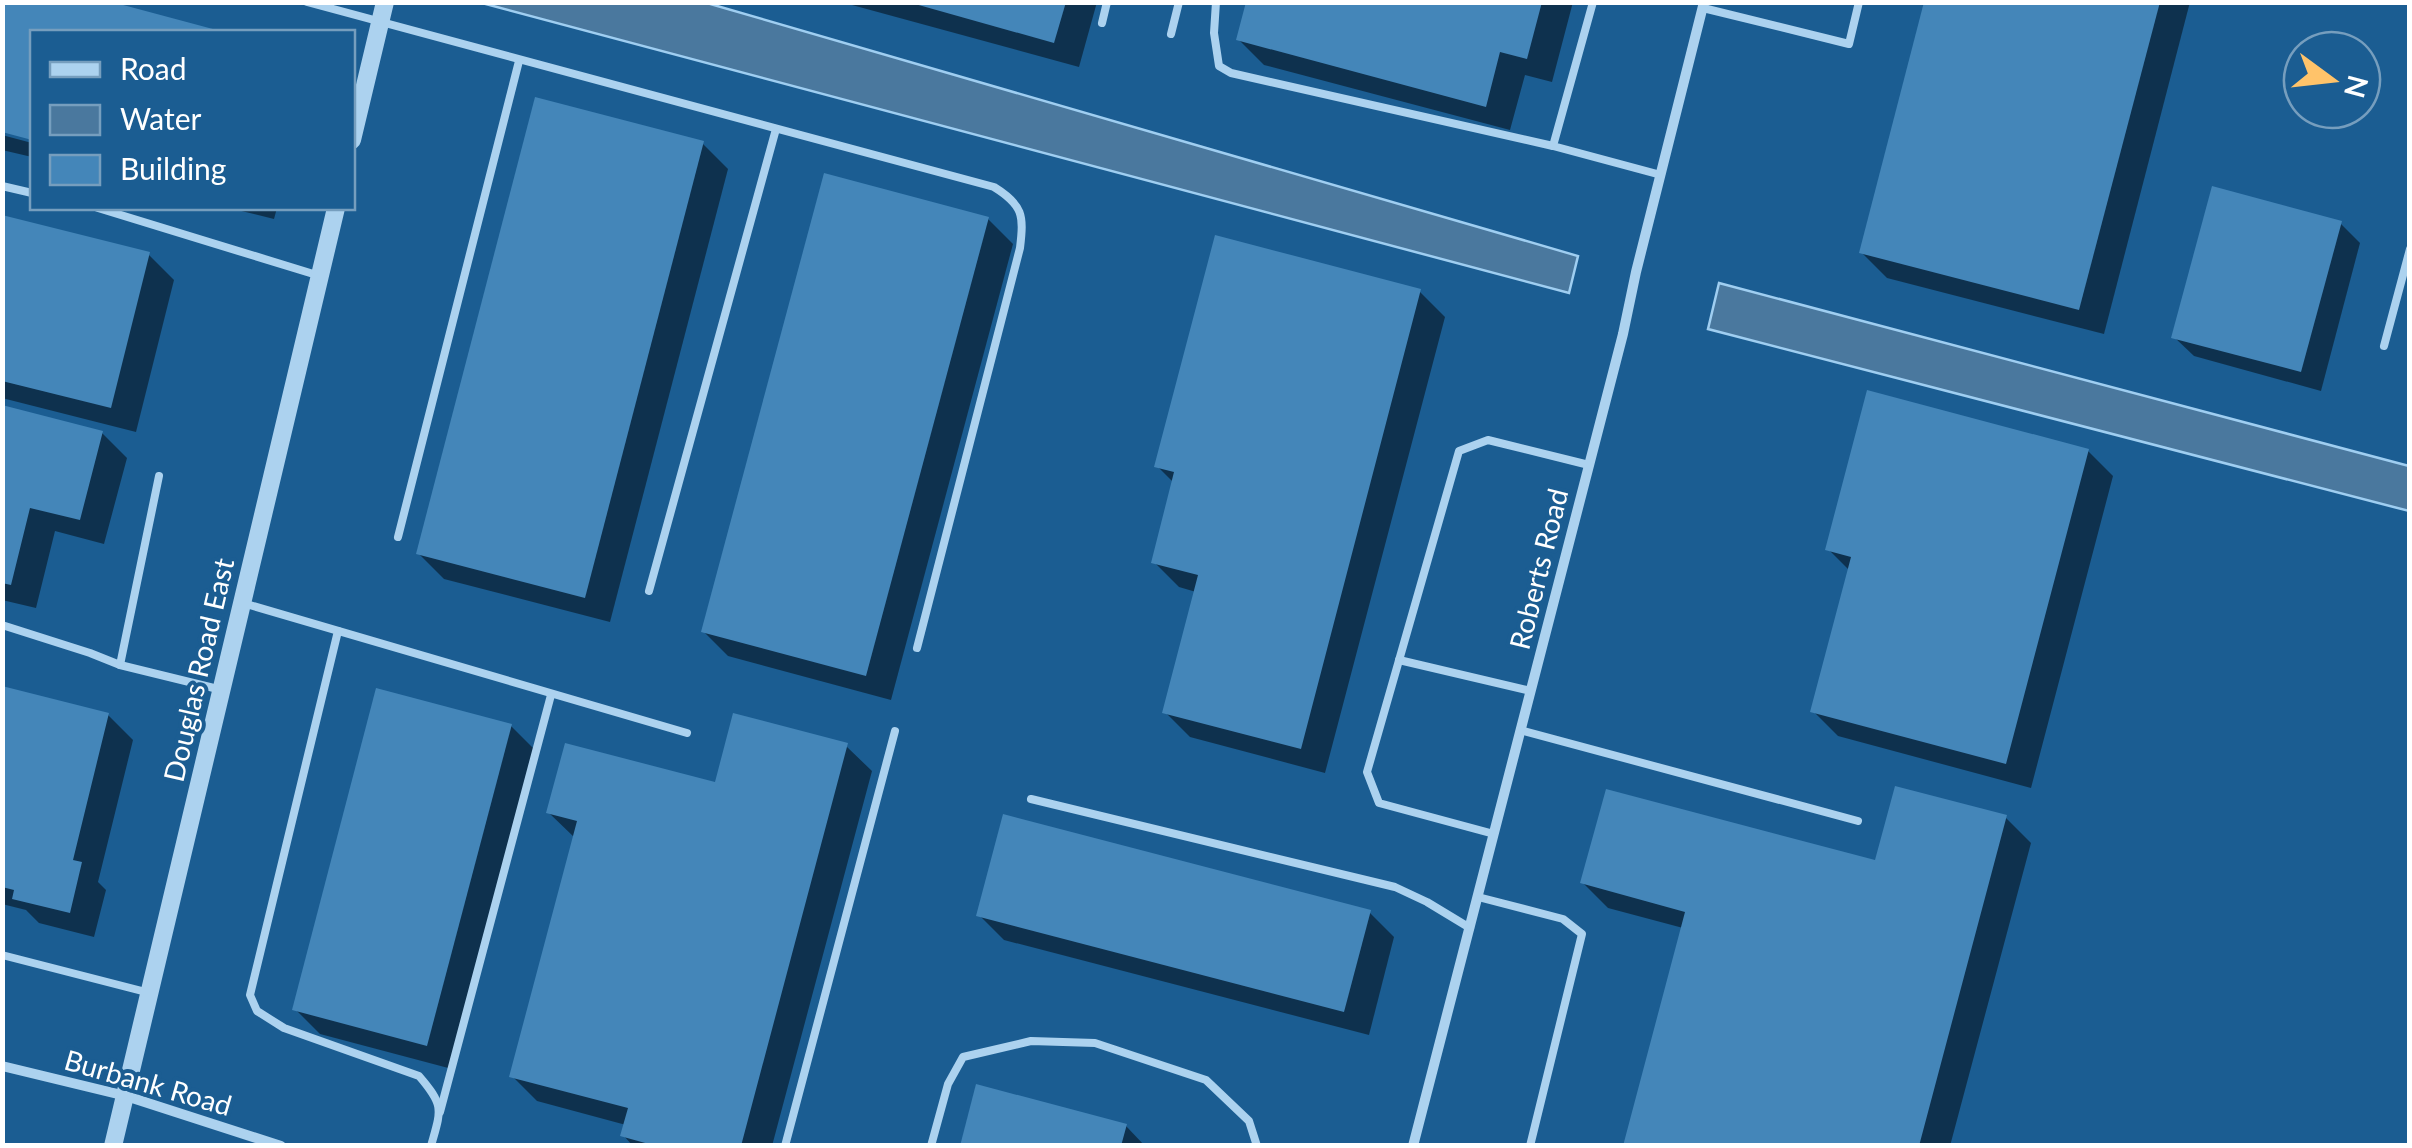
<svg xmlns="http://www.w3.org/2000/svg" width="2412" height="1148" font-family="Lato,sans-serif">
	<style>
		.water { fill: #4a789e; stroke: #9fcef1; stroke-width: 2.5 }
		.shadow { fill: #0007 }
		.building { fill: #4486b9 }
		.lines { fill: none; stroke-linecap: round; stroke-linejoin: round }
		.service { stroke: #acd2ef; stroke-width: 8 }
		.minor { stroke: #acd2ef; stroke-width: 10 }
		.tertiary { stroke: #acd2ef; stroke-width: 18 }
		.labels { text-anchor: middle; stroke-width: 8; stroke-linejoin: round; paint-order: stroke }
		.street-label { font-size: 28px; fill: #fff; stroke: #1b5d92 }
	</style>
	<rect width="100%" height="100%" fill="#1b5d92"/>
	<g class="water">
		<path d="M482,3H707L1578,256L1569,293Z"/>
		<path d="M1719,283L2409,466V511L1708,329Z"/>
	</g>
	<g class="shadow">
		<path d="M2,2H102L219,32H32V138L2,130Z"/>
		<path d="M841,2H1097L1079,67Z"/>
		<path d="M1249,2H1573L1552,82L1525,75L1510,130L1264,65L1239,40Z"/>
		<path d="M1927,2H2190L2104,334L1887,278L1862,253Z"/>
		<path d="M2,135L32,143V157L2,150Z"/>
		<path d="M703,144L728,169L610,622L444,579L419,554Z"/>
		<path d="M229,208H277L274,219Z"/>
		<path d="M2,217L149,255L174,280L136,432L2,398Z"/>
		<path d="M988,219L1013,244L891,700L728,656L703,631Z"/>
		<path d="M2340,223L2360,243L2321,391L2194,356L2174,337Z"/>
		<path d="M1420,292L1445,317L1325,773L1190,737L1165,712L1196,592L1179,587L1154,562L1174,483L1157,466Z"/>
		<path d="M2,408L102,433L127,458L104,544L55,531L36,608L2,600Z"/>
		<path d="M2088,451L2113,476L2031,788L1838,736L1813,711L1850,571L1828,549Z"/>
		<path d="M2,688L108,715L133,740L98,882L106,890L94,937L39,923L26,910L2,904Z"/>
		<path d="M511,726L536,751L452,1069L320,1034L295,1009Z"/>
		<path d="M846,746L872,771L772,1146H633L623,1135L626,1125L537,1101L512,1076L575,838L549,813L717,785Z"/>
		<path d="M2006,818L2031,843L1950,1146H1625L1683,928L1608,908L1583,883L1877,863Z"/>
		<path d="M1369,912L1394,937L1369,1035L1004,940L979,915Z"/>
		<path d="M1126,1126L1145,1146H962Z"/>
	</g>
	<g class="building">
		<path d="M2,2H112L224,32H32V140L2,132Z"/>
		<path d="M908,2H1066L1054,43Z"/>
		<path d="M1246,2H1542L1527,59L1500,52L1486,107L1236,40Z"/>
		<path d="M1924,2H2160L2079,310L1859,253Z"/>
		<path d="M535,97L704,141L585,598L416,554Z"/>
		<path d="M824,173L989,217L866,676L701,632Z"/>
		<path d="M2212,186L2342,221L2301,372L2171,338Z"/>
		<path d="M2,215L150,252L111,408L2,381Z"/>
		<path d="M1215,235L1421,289L1301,749L1162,713L1198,575L1151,563L1174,472L1154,467Z"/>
		<path d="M1867,390L2089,449L2006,764L1810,712L1851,557L1825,550Z"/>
		<path d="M2,405L103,431L80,520L30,508L11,585L2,583Z"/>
		<path d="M2,686L109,713L73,860L82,862L70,913L12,899L14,890L2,887Z"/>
		<path d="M376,688L512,724L427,1046L292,1010Z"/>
		<path d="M733,713L848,743L741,1146H656L620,1136L628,1108L509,1077L577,821L546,813L565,743L715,782Z"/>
		<path d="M1895,786L2007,815L1919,1146H1623L1685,912L1580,883L1606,789L1875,860Z"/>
		<path d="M1003,814L1371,910L1344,1012L976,916Z"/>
		<path d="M976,1084L1127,1124L1121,1146H960Z"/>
	</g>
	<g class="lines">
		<g class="service">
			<path d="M307,2L994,187C1023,205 1024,215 1020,248L917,648"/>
			<path d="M1216,2L1214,33L1219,66L1231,73L1553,146"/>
			<path d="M1593,2L1553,146L1661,175"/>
			<path d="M1703,8L1849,44L1859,2"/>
			<path d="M1102,23L1107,2"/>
			<path d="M1171,34L1179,2"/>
			<path d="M2,186L32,193"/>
			<path d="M98,208L320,276"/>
			<path d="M2384,346L2410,249"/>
			<path d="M398,537L519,61"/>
			<path d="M649,591L776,129"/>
			<path d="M243,603L687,733"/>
			<path d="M2,625L90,653L120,665L222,690"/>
			<path d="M338,631L250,995L257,1011L284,1028L419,1076C445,1106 441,1110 431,1146"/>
			<path d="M1399,660L1531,691"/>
			<path d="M120,665L159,476"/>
			<path d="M1520,730L1858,821"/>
			<path d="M1031,799L1395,887L1427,902L1470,928"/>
			<path d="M1494,834L1379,803L1367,772L1459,451L1488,440L1589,465"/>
			<path d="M1478,897L1563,919L1582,934L1530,1146"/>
			<path d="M2,955L146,992"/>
			<path d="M440,1112L551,695"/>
			<path d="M785,1146L895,731"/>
			<path d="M931,1146L948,1084L963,1057L1031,1041L1095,1043L1206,1080L1249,1121L1257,1146"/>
		</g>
		<g class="minor">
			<path d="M2,1066L126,1096L281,1146"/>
			<path d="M1413,1146L1623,334L1636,272L1704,2"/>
		</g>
		<g class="tertiary">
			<path d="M352,140L385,2"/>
			<path d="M113,1146L336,208"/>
		</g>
	</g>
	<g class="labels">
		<g class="street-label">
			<text transform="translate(1539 569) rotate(-76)" y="10">Roberts Road</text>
			<text transform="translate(199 670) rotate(-77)" y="10">Douglas Road East</text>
			<text transform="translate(148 1083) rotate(16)" y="10">Burbank Road</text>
		</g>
	</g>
	<rect width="2412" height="1148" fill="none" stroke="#ffffff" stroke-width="10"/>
	<rect x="30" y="30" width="325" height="180" fill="#1b5d92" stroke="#769ebe" stroke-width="2.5"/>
	<rect x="50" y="62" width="50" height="15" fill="#acd2ef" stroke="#769ebe" stroke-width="2.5"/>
	<text x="120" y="80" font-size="30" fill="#ffffff">Road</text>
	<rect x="50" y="105" width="50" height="30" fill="#4a789e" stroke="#769ebe" stroke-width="2.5"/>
	<text x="120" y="130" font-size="30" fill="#ffffff">Water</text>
	<rect x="50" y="155" width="50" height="30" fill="#4486b9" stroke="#769ebe" stroke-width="2.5"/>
	<text x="120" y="180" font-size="30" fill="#ffffff">Building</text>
	<g transform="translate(2332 80) rotate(105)"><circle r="48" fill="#1b5d92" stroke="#769ebe" stroke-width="2.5"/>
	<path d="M0-8L18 38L0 25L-18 38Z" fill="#ffc36a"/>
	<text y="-15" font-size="28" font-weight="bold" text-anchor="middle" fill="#ffffff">N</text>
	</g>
</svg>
